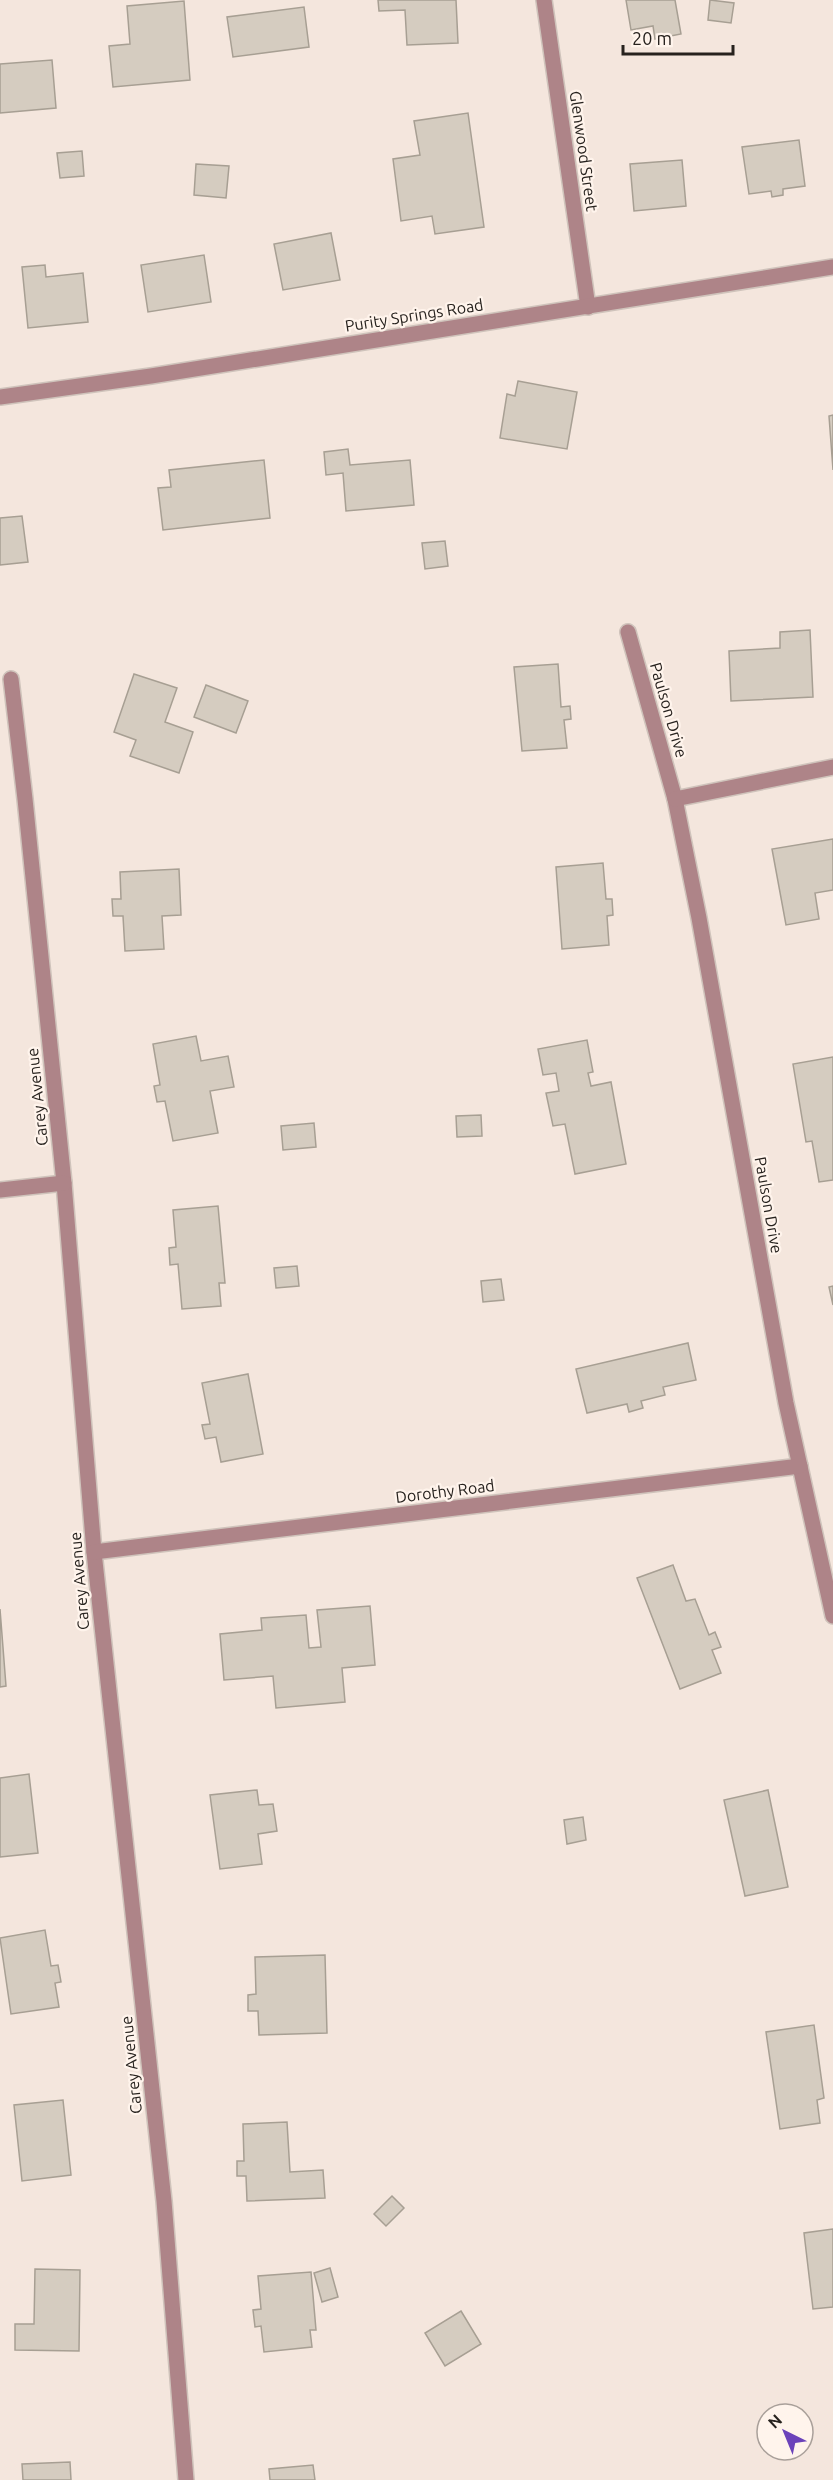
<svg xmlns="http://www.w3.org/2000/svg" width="833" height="2480" font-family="Ubuntu,sans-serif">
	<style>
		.building { fill: #d5ccc0; stroke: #a79f93; stroke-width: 1.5 }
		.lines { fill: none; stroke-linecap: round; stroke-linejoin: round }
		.minor-casing { stroke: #cfc3bb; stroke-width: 18 }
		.minor { stroke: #ae8488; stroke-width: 15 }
		.labels { text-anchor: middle; stroke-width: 4.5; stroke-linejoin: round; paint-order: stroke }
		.street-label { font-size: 16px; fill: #27221e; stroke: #fff4ec }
	</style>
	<rect width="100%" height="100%" fill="#f4e6dd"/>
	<g class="building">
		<path d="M378,0H456L458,43L407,45L405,10L379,11Z"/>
		<path d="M626,0H675L681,34L655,39L653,26L631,30Z"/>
		<path d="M710,0L734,3L731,23L708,20Z"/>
		<path d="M184,1L190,80L113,87L109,46L130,44L127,6Z"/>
		<path d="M304,7L309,47L233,57L227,17Z"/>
		<path d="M52,60L56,108L0,113V64Z"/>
		<path d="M468,113L484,227L435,234L432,216L401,221L393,159L420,155L414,121Z"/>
		<path d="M799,140L805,186L783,189V195L772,197L771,191L749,194L742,147Z"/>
		<path d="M82,151L84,176L60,178L57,153Z"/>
		<path d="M682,160L686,206L634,211L630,164Z"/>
		<path d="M196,164L229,166L226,198L194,195Z"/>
		<path d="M331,233L340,280L283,290L274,244Z"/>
		<path d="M204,255L211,302L148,312L141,265Z"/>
		<path d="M45,265L46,277L83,273L88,322L28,328L22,267Z"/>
		<path d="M518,381L577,392L567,449L500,438L507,394L515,396Z"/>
		<path d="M833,415V470L829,416Z"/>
		<path d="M348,449L350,465L410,460L414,505L346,511L343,473L326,475L324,452Z"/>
		<path d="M264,460L270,518L163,530L158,488L171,487L169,470Z"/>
		<path d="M22,516L28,562L0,565V518Z"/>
		<path d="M445,541L448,566L425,569L422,543Z"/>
		<path d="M810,630L813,697L731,701L729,651L780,648V632Z"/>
		<path d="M558,664L561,707L570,706L571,719L564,720L567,748L522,751L514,667Z"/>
		<path d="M134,674L177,688L165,722L193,732L179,773L130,756L136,740L114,732Z"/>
		<path d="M206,685L248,701L236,733L194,717Z"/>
		<path d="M833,839V890L815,893L819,919L786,925L772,849Z"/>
		<path d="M603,863L606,899H612L613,915L607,916L609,945L562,949L556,867Z"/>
		<path d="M179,869L181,915L162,916L164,949L125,951L123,916H113L112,899H121L120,872Z"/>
		<path d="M196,1036L201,1061L228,1056L234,1087L210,1091L218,1133L173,1141L165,1101L157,1102L154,1086L160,1085L153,1044Z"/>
		<path d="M587,1040L593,1072L588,1073L591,1086L611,1082L626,1164L575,1174L565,1124L553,1126L546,1093L559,1091L556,1073L543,1075L538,1049Z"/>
		<path d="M833,1057V1180L819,1182L812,1141L806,1142L793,1064Z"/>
		<path d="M481,1115L482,1136L457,1137L456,1116Z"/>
		<path d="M314,1123L316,1147L283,1150L281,1126Z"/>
		<path d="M218,1206L225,1283H219L221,1306L182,1309L178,1264L170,1265L169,1248L176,1247L173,1210Z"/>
		<path d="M297,1266L299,1286L276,1288L274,1268Z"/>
		<path d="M501,1279L504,1300L483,1302L481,1281Z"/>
		<path d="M833,1286V1305L829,1287Z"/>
		<path d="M688,1343L696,1380L663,1387L665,1395L641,1401L643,1408L629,1412L627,1404L587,1413L576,1369Z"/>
		<path d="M248,1374L263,1454L221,1462L216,1437L205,1439L202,1425L210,1424L202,1383Z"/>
		<path d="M673,1565L686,1601L695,1599L709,1635L715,1632L721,1647L712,1650L721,1673L680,1689L637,1578Z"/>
		<path d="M370,1606L375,1665L342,1668L345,1702L276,1708L273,1676L224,1680L220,1634L262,1630L261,1618L306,1615L309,1648L321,1647L317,1610Z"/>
		<path d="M0,1609L6,1686L0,1687Z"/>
		<path d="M29,1774L38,1853L0,1857V1778Z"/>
		<path d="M257,1790L259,1805L273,1804L277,1831L258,1834L262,1864L220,1869L210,1795Z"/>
		<path d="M768,1790L788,1887L745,1896L724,1800Z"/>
		<path d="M583,1817L586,1840L567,1844L564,1820Z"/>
		<path d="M45,1930L51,1966L58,1965L61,1982L55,1983L59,2007L11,2014L0,1938Z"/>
		<path d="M325,1955L327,2033L259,2035L258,2011H248V1995L256,1994L255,1957Z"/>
		<path d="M814,2025L824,2098L817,2100L820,2123L780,2129L766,2032Z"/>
		<path d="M63,2100L71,2175L22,2181L14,2105Z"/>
		<path d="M287,2122L290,2172L323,2170L325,2198L247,2201L246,2176H237V2161H244L243,2124Z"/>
		<path d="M392,2196L404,2208L386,2226L374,2214Z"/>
		<path d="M833,2229V2307L813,2309L804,2233Z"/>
		<path d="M330,2268L338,2297L322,2302L314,2273Z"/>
		<path d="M35,2269L80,2270L79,2351L15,2350V2324H34Z"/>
		<path d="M311,2272L316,2330H310L312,2347L264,2352L261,2326L255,2327L253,2310L261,2309L258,2276Z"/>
		<path d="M461,2311L481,2344L445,2366L425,2333Z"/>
		<path d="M70,2462L71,2480H23L22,2464Z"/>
		<path d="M313,2465L315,2480H270L269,2469Z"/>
	</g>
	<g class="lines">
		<defs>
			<g id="minor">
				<path d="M544,0L588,307"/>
				<path d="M0,397L151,376L833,267"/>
				<path d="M628,632L675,799L699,918L786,1403L833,1616"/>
				<path d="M11,679L25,799L64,1183L94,1552L164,2201L186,2480"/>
				<path d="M675,799L833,767"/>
				<path d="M0,1190L64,1183"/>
				<path d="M94,1552L800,1466"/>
			</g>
		</defs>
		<use href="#minor" class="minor-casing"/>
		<use href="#minor" class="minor"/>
	</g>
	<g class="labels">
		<g class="street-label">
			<text transform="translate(584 151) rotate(82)" y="6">Glenwood Street</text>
			<text transform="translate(414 315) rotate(-9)" y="6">Purity Springs Road</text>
			<text transform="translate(669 710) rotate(74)" y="6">Paulson Drive</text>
			<text transform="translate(37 1097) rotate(-96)" y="6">Carey Avenue</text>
			<text transform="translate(769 1205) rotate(80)" y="6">Paulson Drive</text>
			<text transform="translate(445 1491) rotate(-7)" y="6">Dorothy Road</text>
			<text transform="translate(79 1581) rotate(-95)" y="6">Carey Avenue</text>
			<text transform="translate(131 2065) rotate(-96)" y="6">Carey Avenue</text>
		</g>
	</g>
	<g transform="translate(785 2432) rotate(317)"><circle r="28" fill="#fff4ec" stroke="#a9a09a" stroke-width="1.5"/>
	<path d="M0-4.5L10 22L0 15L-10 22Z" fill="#6b42ba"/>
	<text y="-9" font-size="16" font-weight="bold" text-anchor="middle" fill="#27221e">N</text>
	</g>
	<path d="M623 45v9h110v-9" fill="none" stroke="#27221e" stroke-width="3"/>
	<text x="632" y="45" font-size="18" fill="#27221e" stroke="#fff4ec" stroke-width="4.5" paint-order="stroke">20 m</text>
</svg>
